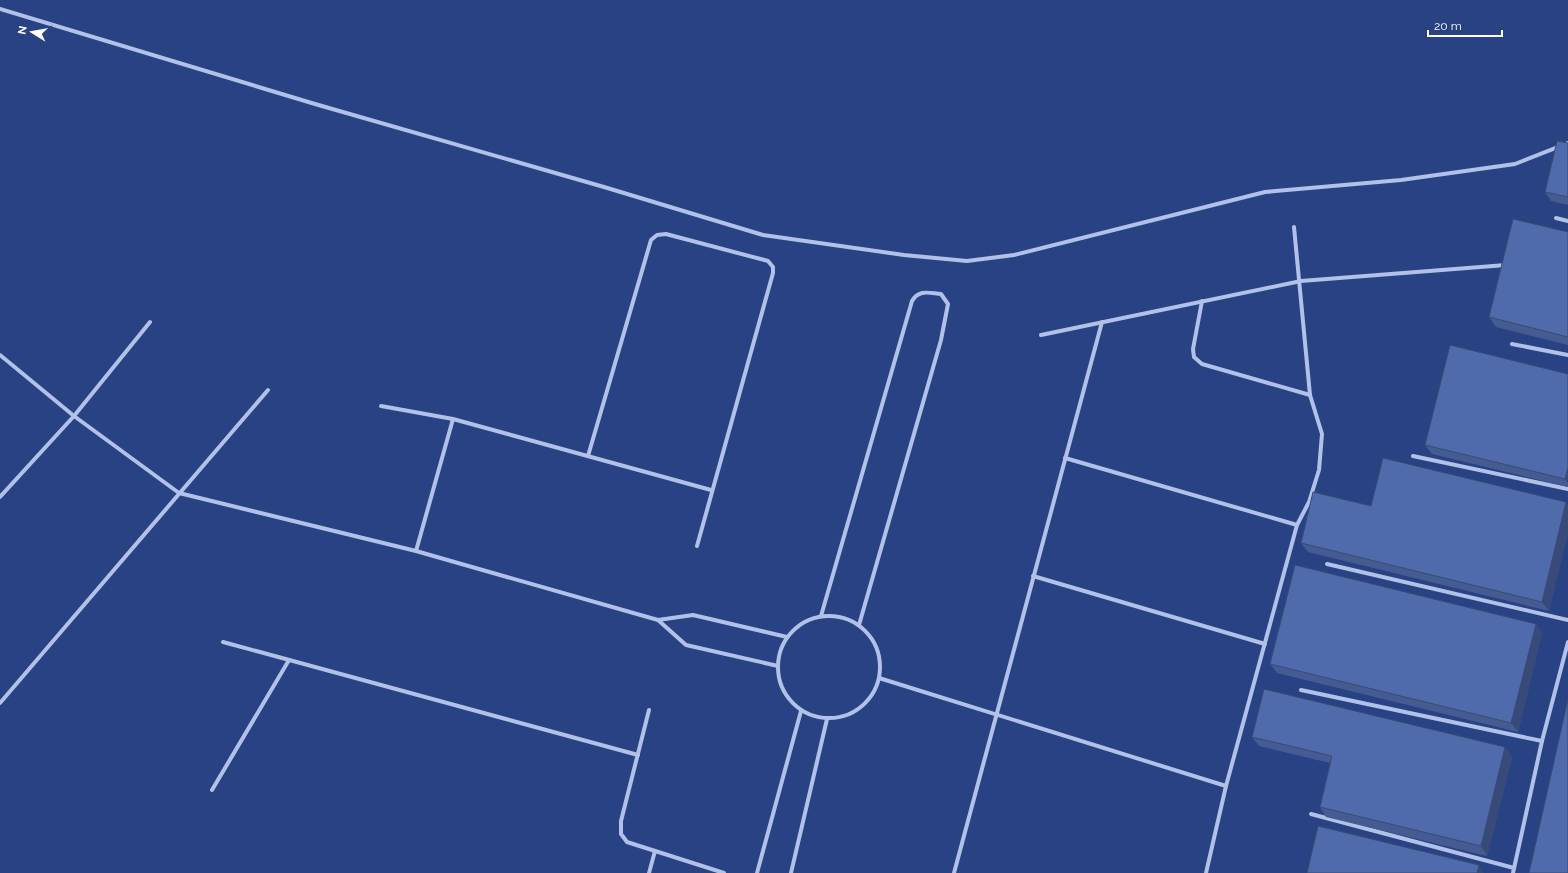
<svg xmlns="http://www.w3.org/2000/svg" width="1568" height="873" font-family="Raleway,sans-serif">
	<style>
		.lines { fill: none; stroke-linecap: round; stroke-linejoin: round }
		.street { stroke: #b1c1e7; stroke-width: 4 }
		.wall { fill: #455c93 }
		.shaded-wall { fill: #384b78 }
		.building { fill: #506bab; stroke: #384b78 }
	</style>
	<rect width="100%" height="100%" fill="#284283"/>
	<g class="lines">
		<g class="street">
			<path d="M0,9L315,104L604,187L763,235L904,255L967,261L1014,255L1265,192L1401,180L1515,164L1568,143"/>
			<path d="M1556,218L1568,221"/>
			<path d="M1202,301L1193,349L1194,357L1202,364L1310,395"/>
			<path d="M1041,335L1301,281L1506,265"/>
			<path d="M1512,344L1568,355"/>
			<path d="M0,355L74,416L179,493L416,551L658,620L693,615L787,637"/>
			<path d="M381,406L453,419L711,490"/>
			<path d="M588,456L651,240L657,235L666,234L768,261L773,267V273L697,546"/>
			<path d="M1413,456L1568,489"/>
			<path d="M1065,458L1297,525"/>
			<path d="M0,497L74,416L150,322"/>
			<path d="M416,551L453,419"/>
			<path d="M1327,564L1568,620"/>
			<path d="M1033,576L1265,644"/>
			<path d="M821,616L912,301C919,289 929,293 941,294L948,304L941,340L859,625"/>
			<circle cx="829" cy="667" r="51"/>
			<path d="M658,620L686,645L778,666"/>
			<path d="M223,642L638,755"/>
			<path d="M879,678L1226,786"/>
			<path d="M1301,690L1542,741"/>
			<path d="M0,703L268,390"/>
			<path d="M649,710L621,821V834L627,842L724,873"/>
			<path d="M212,790L289,660"/>
			<path d="M1311,814L1514,868"/>
			<path d="M649,873L655,851"/>
			<path d="M757,873L801,711"/>
			<path d="M791,873L827,719"/>
			<path d="M954,873L1102,322"/>
			<path d="M1206,873L1226,786L1297,525L1309,502L1319,470L1322,434L1310,395L1294,227"/>
			<path d="M1513,873L1542,741L1568,642"/>
		</g>
	</g>
	<g class="wall">
		<path d="M1568,143V205L1551,201L1545,192Z"/>
		<path d="M1568,232V345L1496,327L1489,317Z"/>
		<path d="M1568,374V487L1432,454L1425,445Z"/>
		<path d="M1568,505V532L1549,611L1308,552L1301,543L1371,506Z"/>
		<path d="M1536,624L1542,633L1518,732L1277,673L1270,664Z"/>
		<path d="M1252,737L1512,757L1487,856L1326,817L1320,807L1330,763L1259,746Z"/>
	</g>
	<g class="shaded-wall">
		<path d="M1568,467V483L1565,479Z"/>
		<path d="M1566,502L1568,505V532L1549,611L1542,602Z"/>
		<path d="M1536,624L1542,633L1518,732L1511,723Z"/>
		<path d="M1505,747L1512,757L1487,856L1481,846Z"/>
		<path d="M1479,865L1484,873H1477Z"/>
	</g>
	<g class="building">
		<path d="M1557,141L1568,143V197L1545,192Z"/>
		<path d="M1513,219L1568,232V337L1489,317Z"/>
		<path d="M1450,345L1568,374V467L1565,479L1425,445Z"/>
		<path d="M1383,458L1566,502L1542,602L1301,543L1313,492L1371,506Z"/>
		<path d="M1295,565L1536,624L1511,723L1270,664Z"/>
		<path d="M1264,689L1505,747L1481,846L1320,807L1332,756L1252,737Z"/>
		<path d="M1568,699V873H1529Z"/>
		<path d="M1318,826L1479,865L1477,873H1307Z"/>
	</g>
	<g transform="translate(32 32) rotate(281)" stroke="#284283" stroke-width="3" paint-order="stroke">
	<path d="M0-3L7 15L0 10L-7 15Z" fill="#ffffff"/>
	<text y="-6" font-size="11" font-weight="bold" text-anchor="middle" fill="#ffffff">N</text>
	</g>
	<path d="M1428 30v6h74v-6" fill="none" stroke="#ffffff" stroke-width="2"/>
	<text x="1434" y="30" font-size="12" fill="#ffffff" stroke="#284283" stroke-width="3" paint-order="stroke">20 m</text>
</svg>
